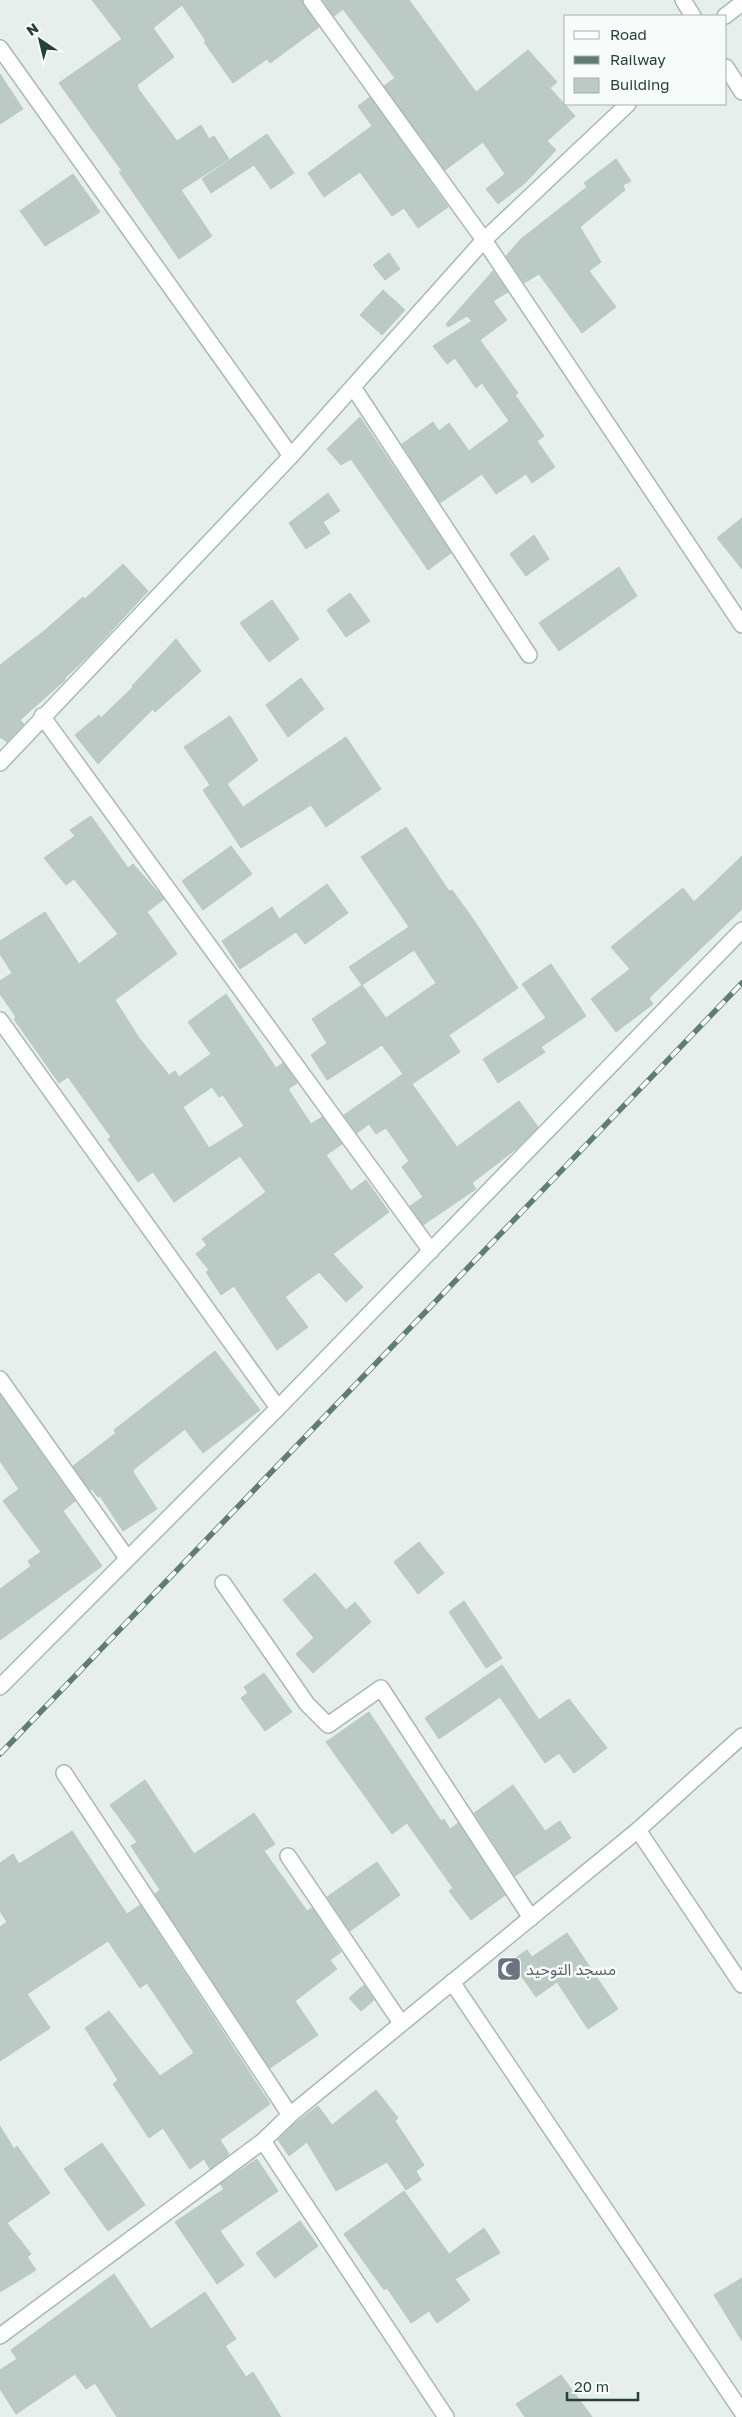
<svg xmlns="http://www.w3.org/2000/svg" width="742" height="2417" font-family="'Golos Text','Noto Sans Arabic',sans-serif">
	<style>
		.building { fill: #bbcac4; stroke: #b8c9c2; fill-rule: evenodd }
		.lines { fill: none; stroke-linecap: round; stroke-linejoin: round }
		.street-casing { stroke: #a8b8b2; stroke-width: 18 }
		.secondary-casing { stroke: #a4bbb3; stroke-width: 18 }
		.street { stroke: #fff; stroke-width: 15 }
		.secondary { stroke: #fff; stroke-width: 15 }
		.rail-casing { stroke: #5f7d75; stroke-width: 5.5 }
		.rail { stroke: #f7fbf9; stroke-width: 4; stroke-dasharray: 11; stroke-linecap: butt }
		.labels { text-anchor: middle; stroke-width: 5; stroke-linejoin: round; paint-order: stroke }
		.worship-label { font-size: 16px; fill: #5b616d; stroke: #f7fbf9; text-anchor: start }
	</style>
	<rect width="100%" height="100%" fill="#e6efeb"/>
	<g class="building">
		<path d="M92,0H302L319,27L270,63L267,59L233,83L204,42L206,41L182,5L153,28L174,57L137,85L139,90L177,141L201,125L209,139L214,136L229,159L181,190L212,236L179,259L119,172L122,171L59,83L122,39Z"/>
		<path d="M323,0H409L476,92L528,50L557,82L550,88L575,116L547,141L556,150L525,183L498,204L486,189L505,174L483,142L445,170L384,86L395,78L343,9L334,16Z"/>
		<path d="M0,74L23,109L0,124Z"/>
		<path d="M370,97L448,207L418,228L404,208L392,216L360,172L324,197L308,173L372,126L358,106Z"/>
		<path d="M267,134L294,173L271,189L254,165L211,193L202,179Z"/>
		<path d="M616,159L631,181L623,185L625,190L580,227L601,262L589,271L616,307L582,333L539,274L524,283L506,256L521,239L587,187L584,183Z"/>
		<path d="M73,174L100,212L45,246L20,211Z"/>
		<path d="M389,253L400,269L385,280L373,265Z"/>
		<path d="M493,271L508,292L493,301L507,320L480,340L518,393L515,395L544,436L537,441L555,467L532,483L526,474L496,494L482,474L440,503L402,444L433,422L439,431L449,423L469,451L509,421L482,383L476,388L455,358L447,364L433,346L472,321L467,316L448,327L446,324Z"/>
		<path d="M383,290L405,310L382,335L360,315Z"/>
		<path d="M360,417L451,553L428,570L351,459L341,465L327,449Z"/>
		<path d="M328,493L340,511L323,522L330,533L306,549L289,523Z"/>
		<path d="M742,518V569L717,538Z"/>
		<path d="M534,535L549,559L526,576L510,554Z"/>
		<path d="M123,564L148,591L90,654L65,678V680L20,720L24,724L7,742L0,737V665L44,631L83,597L85,599Z"/>
		<path d="M619,567L637,596L559,651L539,623Z"/>
		<path d="M350,593L370,621L346,637L327,610Z"/>
		<path d="M272,600L299,639L269,662L240,623Z"/>
		<path d="M176,639L201,671L155,712L153,709L98,764L75,735L99,715L101,718L133,687L132,686Z"/>
		<path d="M301,678L324,709L288,737L266,705Z"/>
		<path d="M230,716L258,760L227,784L243,807L346,737L381,789L326,827L311,805L241,848L203,790L210,785L184,747Z"/>
		<path d="M91,816L128,868L133,864L164,899L147,912L177,954L115,1000L139,1038L169,1075L175,1071L179,1077L211,1054L188,1022L226,994L276,1068L283,1063L297,1083L288,1089L311,1124L322,1117L342,1144L326,1155L351,1191L366,1180L389,1212L333,1254L363,1287L346,1302L319,1272L285,1297L308,1327L277,1350L234,1286L221,1295L206,1272L209,1270L196,1254L207,1245L202,1239L266,1192L240,1156L174,1202L153,1172L138,1182L108,1139L111,1137L68,1077L59,1083L14,1019L16,1017L0,994V981L12,973L0,954V941L45,912L79,964L118,934L74,879L66,885L44,858L75,836L70,830ZM212,1087L219,1097L223,1095L244,1126L209,1148L183,1107Z"/>
		<path d="M406,827L449,891L452,890L473,919L518,988L449,1035L460,1052L412,1084L457,1147L519,1101L538,1127L516,1149L472,1183L476,1189L423,1225L410,1206L423,1197L402,1167L409,1161L386,1128L376,1134L369,1124L357,1133L344,1115L403,1074L382,1045L327,1080L311,1055L327,1043L312,1019L362,985L349,967L409,927L361,857ZM414,950L436,983L386,1018L362,985Z"/>
		<path d="M231,846L252,874L203,910L182,881Z"/>
		<path d="M742,856V909L649,998L653,1004L616,1032L591,999L630,969L611,947L683,888L694,902Z"/>
		<path d="M327,884L348,913L305,944L296,932L240,969L222,941L272,907L279,919Z"/>
		<path d="M551,964L586,1016L541,1047L545,1052L498,1083L483,1059L546,1018L522,984Z"/>
		<path d="M215,1351L260,1410L203,1453L185,1429L134,1469L133,1472L157,1509L123,1531L100,1496L98,1497L92,1489L90,1490L73,1466L116,1433L114,1430Z"/>
		<path d="M0,1395L75,1501L63,1511L102,1566L0,1640V1589L31,1566L28,1561L41,1552L3,1501L19,1489L0,1461Z"/>
		<path d="M419,1542L444,1573L418,1594L394,1562Z"/>
		<path d="M315,1573L346,1610L355,1602L371,1622L313,1673L296,1654L314,1638L283,1600Z"/>
		<path d="M464,1601L502,1658L486,1668L449,1612Z"/>
		<path d="M502,1665L539,1720L569,1699L607,1748L574,1773L559,1753L545,1763L500,1697L439,1739L425,1718Z"/>
		<path d="M264,1673L292,1712L265,1731L241,1698L248,1693L244,1687Z"/>
		<path d="M369,1712L441,1821L444,1819L450,1829L458,1823L505,1895L471,1920L449,1891L453,1888L407,1823L392,1834L326,1742Z"/>
		<path d="M145,1780L194,1854L254,1813L275,1844L264,1851L307,1911L312,1908L341,1952L330,1960L337,1969L295,2001L318,2035L270,2068L155,1894L160,1890L131,1846L137,1842L110,1805Z"/>
		<path d="M513,1785L545,1831L560,1821L571,1838L515,1876L474,1813Z"/>
		<path d="M72,1831L127,1914L140,1905L270,2104L220,2140L229,2154L210,2169L204,2159L190,2169L163,2128L149,2138L113,2084L118,2080L85,2028L109,2011L160,2076L194,2053L147,1983L140,1988L108,1941L27,1994L50,2028L0,2061V1927L7,1922L0,1911V1863L13,1854L19,1864Z"/>
		<path d="M377,1862L400,1895L350,1931L327,1897Z"/>
		<path d="M567,1933L618,2009L588,2029L557,1982L536,1997L511,1961L527,1950L532,1957Z"/>
		<path d="M364,1985L374,2000L361,2011L349,1998Z"/>
		<path d="M376,2090L398,2118L395,2121L424,2165L416,2171L421,2180L406,2190L387,2162L336,2191L307,2142L289,2156L278,2140L293,2125L318,2106L332,2125Z"/>
		<path d="M0,2126L14,2149L17,2146L50,2193L7,2223L31,2254L27,2257L36,2270L0,2292Z"/>
		<path d="M102,2143L145,2205L108,2231L64,2169Z"/>
		<path d="M257,2159L278,2191L220,2231L244,2265L217,2284L175,2222L224,2189L220,2184Z"/>
		<path d="M404,2191L449,2254L484,2228L500,2253L455,2279L470,2300L437,2323L429,2311L411,2323L387,2288L384,2290L344,2234Z"/>
		<path d="M300,2221L318,2246L275,2278L256,2253Z"/>
		<path d="M114,2274L151,2329L205,2292L236,2339L225,2346L246,2377L253,2372L281,2417H117L95,2383L86,2389L75,2374L16,2414L0,2389V2370L17,2359L11,2350Z"/>
		<path d="M742,2278V2341L714,2295Z"/>
		<path d="M561,2375L592,2417H525L516,2404Z"/>
	</g>
	<g class="lines">
		<defs>
			<g id="street">
				<path d="M311,0L484,240L742,625"/>
				<path d="M683,0L693,16"/>
				<path d="M0,48L291,456"/>
				<path d="M726,67L742,92"/>
				<path d="M353,387L529,655"/>
				<path d="M42,716L431,1251"/>
				<path d="M0,1020L278,1408"/>
				<path d="M0,1379L127,1558"/>
				<path d="M223,1583L307,1704L328,1725L381,1688L531,1918"/>
				<path d="M64,1773L290,2115"/>
				<path d="M638,1830L742,1985"/>
				<path d="M288,1856L401,2023"/>
				<path d="M452,1982L742,2412"/>
				<path d="M263,2141L446,2417"/>
				<path d="M0,2336L263,2141L290,2115L638,1830L742,1736"/>
			</g>
			<g id="secondary">
				<path d="M725,16L742,3"/>
				<path d="M0,763L291,456L484,240L628,104"/>
				<path d="M0,1687L278,1408L742,930"/>
			</g>
		</defs>
		<use href="#street" class="street-casing"/>
		<use href="#secondary" class="secondary-casing"/>
		<use href="#street" class="street"/>
		<use href="#secondary" class="secondary"/>
		<defs>
			<path id="rail" d="M0,1754L742,983"/>
		</defs>
		<use href="#rail" class="rail-casing"/>
		<use href="#rail" class="rail"/>
	</g>
	<defs>
		<symbol id="mosque-square" viewBox="-11 -11 22 22"><rect x="-9" y="-9" width="18" height="18" rx="4" fill="#6b7280" stroke="#f7fbf9"/><path d="M3.5-4.9A6 6 0 1 0 3.5 4.9A5 5 0 1 1 3.5-4.9Z" fill="#fff"/></symbol>
	</defs>
	<g fill-rule="evenodd">
		<use href="#mosque-square" x="495" y="1955" width="28" height="28"/>
	</g>
	<g class="labels">
		<g class="worship-label">
			<text x="526" y="1975">مسجد التوحيد</text>
		</g>
	</g>
	<rect x="564" y="15" width="162" height="90" fill="#f7fbf9" stroke="#a3b1ad"/>
	<rect x="574" y="31" width="25" height="8" fill="#ffffff" stroke="#a3b1ad"/>
	<text x="610" y="40" font-size="15" fill="#24423a">Road</text>
	<rect x="574" y="56" width="25" height="8" fill="#5f7d75" stroke="#a3b1ad"/>
	<text x="610" y="65" font-size="15" fill="#24423a">Railway</text>
	<rect x="574" y="78" width="25" height="15" fill="#bbcac4" stroke="#a3b1ad"/>
	<text x="610" y="90" font-size="15" fill="#24423a">Building</text>
	<g transform="translate(40 40) rotate(325)" stroke="#f7fbf9" stroke-width="4" paint-order="stroke">
	<path d="M0-4L9 19L0 12L-9 19Z" fill="#24423a"/>
	<text y="-8" font-size="14" font-weight="bold" text-anchor="middle" fill="#24423a">N</text>
	</g>
	<path d="M567 2392v8h71v-8" fill="none" stroke="#24423a" stroke-width="2.5"/>
	<text x="574" y="2392" font-size="15" fill="#24423a" stroke="#f7fbf9" stroke-width="4" paint-order="stroke">20 m</text>
</svg>
